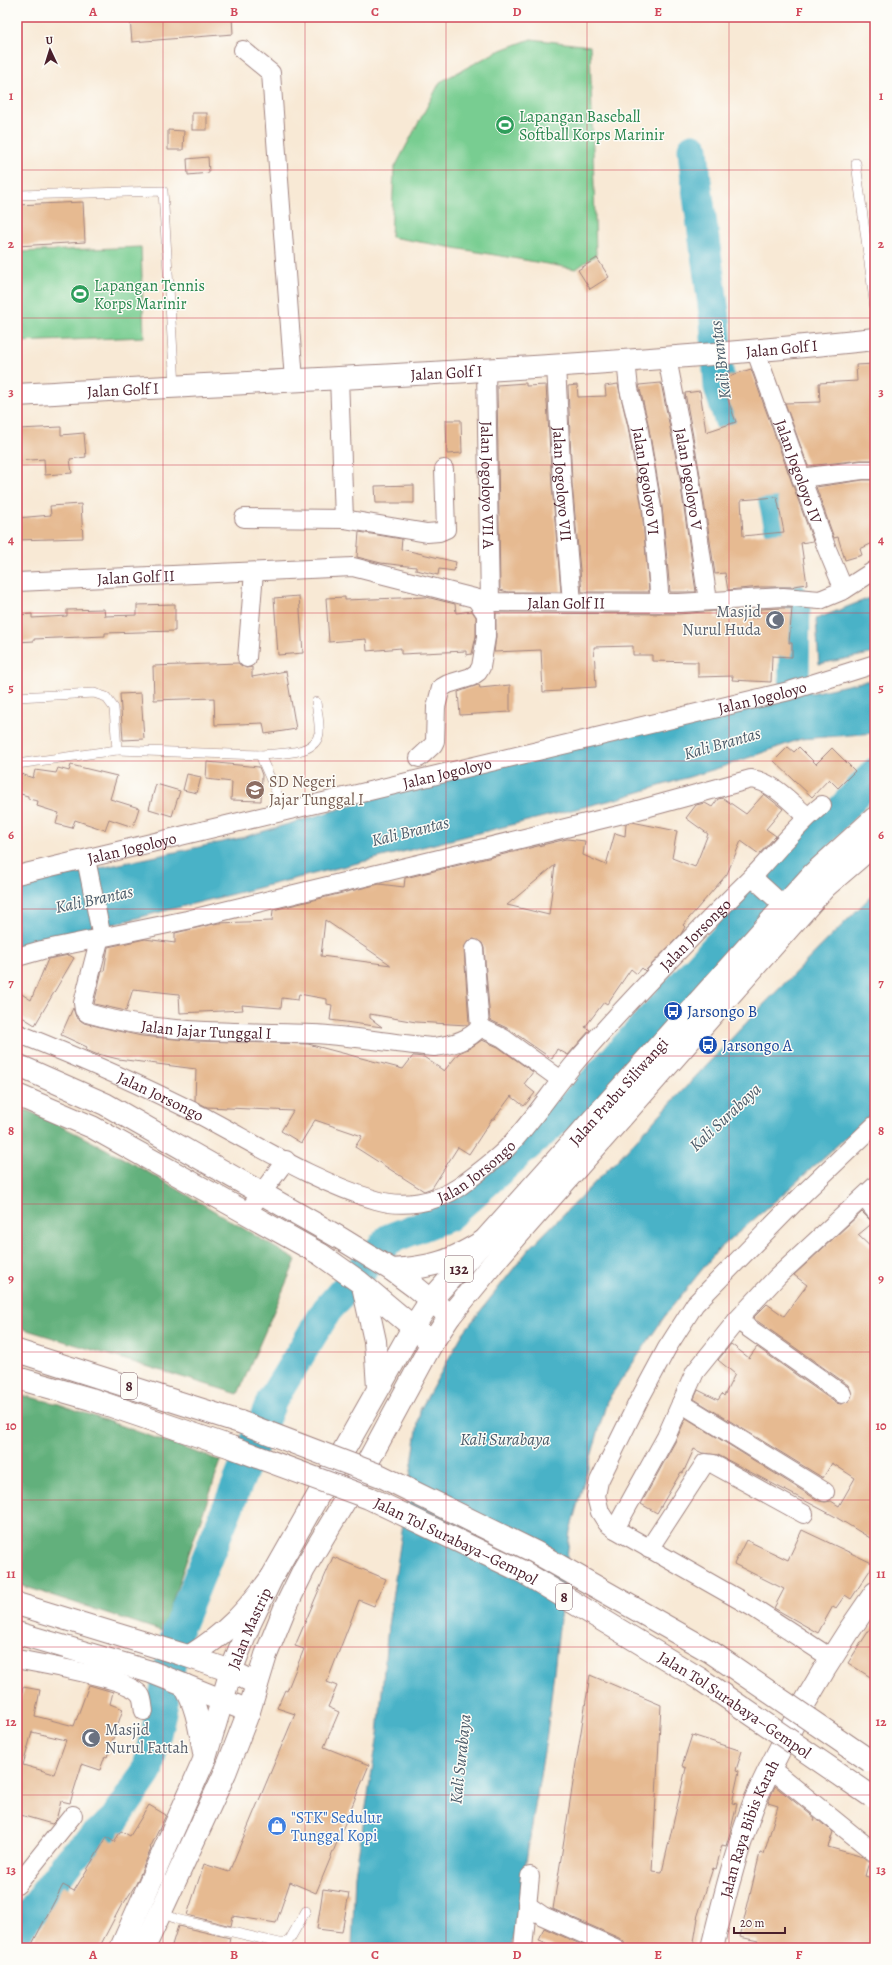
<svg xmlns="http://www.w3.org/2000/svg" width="892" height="1965" font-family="Alegreya,serif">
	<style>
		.green { fill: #78cd91; stroke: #61765e }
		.forest { fill: #62b07b; stroke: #566853 }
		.water { fill: #49b2c7; stroke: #4a6879 }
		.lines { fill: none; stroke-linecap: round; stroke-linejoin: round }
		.river { stroke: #49b2c7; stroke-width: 31 }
		.building { fill: #e6ba91; fill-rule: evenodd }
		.service-casing { stroke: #a18480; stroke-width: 10 }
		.minor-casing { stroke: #a18480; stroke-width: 20 }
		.secondary-casing { stroke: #a18480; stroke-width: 24 }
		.primary-casing { stroke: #a18480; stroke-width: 24 }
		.motorway-casing { stroke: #a18480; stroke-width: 24 }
		.service { stroke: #fff; stroke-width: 9 }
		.minor { stroke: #fff; stroke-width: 18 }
		.secondary { stroke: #fff; stroke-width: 22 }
		.primary { stroke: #fff; stroke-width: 22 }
		.motorway { stroke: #fff; stroke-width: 22 }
		.motorway-bridge-casing { stroke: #a18480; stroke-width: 24; stroke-linecap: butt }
		.motorway-bridge { stroke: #fff; stroke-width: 22 }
		.grid { fill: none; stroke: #d1495b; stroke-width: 1; stroke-opacity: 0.55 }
		.labels { text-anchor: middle; stroke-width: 3; stroke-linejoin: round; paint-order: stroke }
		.shield { fill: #fdfcf7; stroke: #806168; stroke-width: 1 }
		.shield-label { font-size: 15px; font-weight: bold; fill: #4a1f2b }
		.leisure-label { font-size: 16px; fill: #27864d; stroke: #fdfcf7; text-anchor: start }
		.street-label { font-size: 16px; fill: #4a1f2b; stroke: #fdfcf7 }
		.worship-label { font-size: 16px; fill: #5b616d; stroke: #fdfcf7; text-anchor: end }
		.education-label { font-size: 16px; fill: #785e54; stroke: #fdfcf7; text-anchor: start }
		.transit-label { font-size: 16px; fill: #164399; stroke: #fdfcf7; text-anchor: start }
		.shop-label { font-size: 16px; fill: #366cbe; stroke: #fdfcf7; text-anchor: start }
		.water-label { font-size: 17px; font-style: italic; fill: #4a5a69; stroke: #fdfcf7 }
		.neatline { fill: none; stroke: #d1495b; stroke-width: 1.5 }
		.grid-label { font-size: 13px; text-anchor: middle; font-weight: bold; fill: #d1495b }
	</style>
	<rect width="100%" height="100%" fill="#fdfcf7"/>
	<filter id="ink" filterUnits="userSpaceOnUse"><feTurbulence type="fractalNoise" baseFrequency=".025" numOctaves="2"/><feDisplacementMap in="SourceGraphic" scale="8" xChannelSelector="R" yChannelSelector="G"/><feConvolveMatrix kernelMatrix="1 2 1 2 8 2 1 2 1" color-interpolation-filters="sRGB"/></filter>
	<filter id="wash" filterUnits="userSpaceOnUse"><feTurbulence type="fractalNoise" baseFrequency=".012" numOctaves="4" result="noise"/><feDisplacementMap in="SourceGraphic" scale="16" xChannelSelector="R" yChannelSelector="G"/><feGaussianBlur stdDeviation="0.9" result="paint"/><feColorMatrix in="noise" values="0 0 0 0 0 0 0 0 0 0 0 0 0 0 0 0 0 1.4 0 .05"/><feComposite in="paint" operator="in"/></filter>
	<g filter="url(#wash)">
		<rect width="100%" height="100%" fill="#f8e9d5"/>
		<g class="green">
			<path d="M531,39L590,46L596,255L576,269L391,237L394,169L440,82L496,52Z"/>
			<path d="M141,247L144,337L17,342V252Z"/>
		</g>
		<g class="forest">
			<path d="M17,1106C115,1148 205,1206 296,1260L238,1394L17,1327Z"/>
			<path d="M17,1394L59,1404L221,1461L162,1631L17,1584Z"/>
		</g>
		<g class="water">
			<path d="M875,596V653L819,664L816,619Z"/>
			<path d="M875,679V733L801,739L722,767L620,798L156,913L17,950V886L241,838L397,792L670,724Z"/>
			<path d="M875,892V1111L781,1196L717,1251L667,1313L607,1401L570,1531L547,1733L512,1948H352L355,1874L378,1734L388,1626L420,1410L463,1333L529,1249L620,1157L762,1006Z"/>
		</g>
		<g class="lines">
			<g class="river">
				<path d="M693,149L696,181L715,320L719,387L729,419L750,446L766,462L781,533L785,587L795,601L794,674L797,722"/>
				<path d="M17,1931L71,1858L115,1819L147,1772L161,1712L177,1631L272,1400L327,1310L389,1239L448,1216L570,1108L875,773"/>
			</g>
		</g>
		<g id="blocks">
			<g class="building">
				<path d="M155,17H232L233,34L132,42L130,19Z"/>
				<rect x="192" y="113" width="15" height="17"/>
				<path d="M168,130L184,131L183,150H168Z"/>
				<path d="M208,157L209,173L188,175L187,159Z"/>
				<path d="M83,202L85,242L17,246V205Z"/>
				<path d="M597,258L609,277L590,289L578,270Z"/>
				<path d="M875,364V460H861L808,466L785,403L820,402L819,383L857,381L856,365Z"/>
				<path d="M751,369L813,541L801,543L807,584L794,586L793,587H761L728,590L725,573L715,574L699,469L685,393L700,391L706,432L736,422L723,386L728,384L726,377ZM777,497L784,532L743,536L741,500Z"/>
				<path d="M526,383V386L546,385L552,485L561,592H508L500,590L497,385Z"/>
				<path d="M661,383L679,473L696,592H670L662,506L648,423L639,385Z"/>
				<path d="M618,384L628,427L642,509L649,592H582L572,483L568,386L577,385L578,397L606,396L605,386Z"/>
				<path d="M446,420H461L462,453L447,454Z"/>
				<path d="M61,427V435L84,433L86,457L70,459L72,473L45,475L44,459L17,461L18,429Z"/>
				<path d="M863,480H875V542L860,549L862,555L845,560L838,537L834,538L816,487Z"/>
				<path d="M414,485V503H376L375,486Z"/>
				<path d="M81,504L83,538L17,540V518L51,515L50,506Z"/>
				<path d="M359,532L402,539L401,549L456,562L454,571L439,569L438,575L416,570V567L381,563L357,557Z"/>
				<path d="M299,596L303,653L278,655L274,598Z"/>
				<path d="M345,597V600L426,597L455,604L456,613L472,611L476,617V636L472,654L466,655V651L401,654V648L367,651L366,639L329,642L326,598Z"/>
				<path d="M175,604V631L105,633V636L34,639V641L17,642V615L32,614V618L67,616V610L104,609L105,616L137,615V605Z"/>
				<path d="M783,608H792L789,643H792V657L772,656L771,682L732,680L733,676L698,677V662L652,661V655H633V646L594,647L596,687L561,689V691L543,692L541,650L494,652L496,637V613L679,614L715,611V618H759L760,609Z"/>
				<path d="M238,663L246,668L252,667V677L286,671L296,729L265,734L263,723L215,725L214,698L154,700L153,666Z"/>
				<path d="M478,685H479L480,688L510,685V712L460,715L458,692Z"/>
				<path d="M141,693L144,739L123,740L120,694Z"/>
				<path d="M788,747L794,752L799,747L816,764L832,748L855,771L838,788L829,779L812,797L774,761Z"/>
				<path d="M207,762L259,767L262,775L261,801L231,800L232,782L206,779Z"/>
				<path d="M71,765L117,776L110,799L139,808L133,827L109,819L105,830L75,820L72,828L56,824L59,813L37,806L38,801L28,799V796L17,793L21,774L33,778L35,770L56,773L58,768L69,771Z"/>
				<path d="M187,774L201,777L197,793L183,790Z"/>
				<path d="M156,784L180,791L172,816L149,809Z"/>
				<path d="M764,794L783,809L766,829L776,836L759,854L741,841L727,874L683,925L685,927L681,934L645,971L642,968L637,974L631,969L607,1004L604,1002L585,1027L590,1030L568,1055L557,1049L552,1059L509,1029L490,1020L484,948L482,943L474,939L468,941L464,949L469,1023L467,1025L416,1022L370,1014V1018L382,1027L330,1020L332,1005L327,1004V999L299,994L298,1000L282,998L281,1008L242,1005L243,1010L180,1013L179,994L133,989L126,1011L94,1004L102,970L104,971L108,947L145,939L175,943V933L218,923L272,921L273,910L379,884L404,887L405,878L567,839L585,841L583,855L606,865L615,833L625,836L626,824L632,822L677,831L672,858L695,867L708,834L686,818L696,805L705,803L712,807L718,799L723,798L746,814ZM555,865L549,915L507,905ZM325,920L391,965L321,956Z"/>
				<path d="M69,955L74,958L35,1025L17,1014V991L31,1000L48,959Z"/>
				<path d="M73,1008L76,1017L84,1023L113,1030L142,1036L198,1041L308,1044L403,1069L413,1056L424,1057L444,1071L459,1053L470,1048L482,1040L498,1047L533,1072L524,1084L535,1093L524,1106L511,1096L494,1119H492L469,1154L458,1147L432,1188L424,1191L355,1147L362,1136L315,1120L301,1143L281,1131L293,1111L207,1107L195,1101L196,1069L118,1059L98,1054V1055L86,1050L87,1047L61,1035Z"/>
				<path d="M862,1212L871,1221H875L858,1235L875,1251V1541L834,1516L718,1455L702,1453L694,1449L683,1473L681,1472L657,1513L641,1504L675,1442L686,1418L819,1501L825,1502L831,1501L839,1506L855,1478L832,1463L823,1478L694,1399L698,1390L718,1400L722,1394L724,1396L735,1374L718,1360L731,1344L749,1358L757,1347L836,1403L841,1404L850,1400L852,1395L848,1385L753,1318L767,1304L784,1316L807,1285L794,1275Z"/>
				<path d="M802,1530L874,1564L851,1599L845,1595L836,1608L833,1606L818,1633L774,1608L784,1589L734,1564L746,1540L788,1560Z"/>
				<path d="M333,1557L386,1579L374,1606L359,1600L327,1682L337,1686L328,1707L339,1712L324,1747L369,1765L316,1893L290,1882L276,1923L233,1916L231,1926L187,1915L204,1864L229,1872L295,1714L277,1708L285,1690L287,1691L304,1649L295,1646Z"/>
				<path d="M875,1621V1680L848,1663Z"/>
				<path d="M590,1675L661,1705L652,1871L662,1872L686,1768L682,1766L692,1735L742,1751L736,1770L739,1771L732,1803L737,1804L730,1833L726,1846L722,1845L716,1869L713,1868L697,1918H698L693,1948H625L624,1942L619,1938L553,1909Z"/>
				<path d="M89,1685L113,1692L110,1704L123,1709L107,1757L105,1756L100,1770L82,1764L70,1803L61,1801L56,1820L52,1824L17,1814V1717L23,1687L40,1690L35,1716L74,1726ZM32,1732L66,1740L54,1774L23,1765Z"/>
				<path d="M775,1786L815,1818L814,1820L819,1821L833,1832L828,1847L863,1857L869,1862L865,1876L875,1879V1948H756L758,1941L740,1937L760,1853L764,1854L778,1806L768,1803Z"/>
				<path d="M149,1805L166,1815L150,1848L151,1849L136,1884L124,1903L123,1902L99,1948H30L63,1885L74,1891L107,1837L114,1842L121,1831L130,1836Z"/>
				<path d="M323,1889L349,1893L342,1932L317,1929Z"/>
				<path d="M178,1926L230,1938L228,1948H206L195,1945L194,1948H171Z"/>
				<path d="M544,1928L589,1948H559L539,1941Z"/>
			</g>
		</g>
	</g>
	<g filter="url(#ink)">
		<use href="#blocks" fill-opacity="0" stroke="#a18480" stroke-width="1"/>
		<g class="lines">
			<defs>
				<g id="service">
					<path d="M856,163L875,308"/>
					<path d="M17,195L163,191L175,386"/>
					<path d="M17,697L94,693L106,697L114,708L117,750L260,755L285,812"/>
					<path d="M260,755C277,753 316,756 319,733C320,723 317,711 316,702"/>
					<path d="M17,764L117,750"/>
					<path d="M161,1912L176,1919L284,1944L290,1939L306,1911"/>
				</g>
				<g id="minor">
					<path d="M243,50L271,73L294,380"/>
					<path id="s1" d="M756,352L827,549L844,590"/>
					<path id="s2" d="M667,358L689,471L708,601"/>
					<path id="s3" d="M626,360L629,389L638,425L652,508L660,603"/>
					<path id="s4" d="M556,365L562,484L572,602"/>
					<path id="s5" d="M486,369L490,602"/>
					<path d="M801,478L862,470H875"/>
					<path d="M244,518L344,519L339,377"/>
					<path d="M344,519L427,533L439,532L446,529L444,469"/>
					<path id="s6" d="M17,582L353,567L490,602L679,603L783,597L820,600L844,590L875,570"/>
					<path d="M247,658L254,572"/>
					<path d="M419,758L433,745L435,741L436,707L441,688L448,684L471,677L478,672L481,667L486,637V614L476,599"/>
					<path id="s7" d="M86,859L101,933L83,1003L84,1010L87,1013C161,1035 237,1031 313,1034C354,1036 394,1044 434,1047C451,1045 469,1041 480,1027"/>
					<path id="s8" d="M17,875L789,691L875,664"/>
					<path d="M752,877L785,907"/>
					<path d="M474,949L480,1027L503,1038L561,1080"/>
					<path d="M17,957L42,950L187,920L439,859L627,813L751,779C774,782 790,802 807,816"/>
					<path id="s9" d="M17,1033C80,1058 142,1085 202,1116C257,1145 317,1183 376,1200C402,1208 436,1203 459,1187C474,1176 493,1162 506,1149C533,1121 554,1087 579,1058C635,994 695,933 755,874C777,851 797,825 822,805"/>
					<path d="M864,1197L875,1211"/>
					<path d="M246,1214L286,1160"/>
					<path d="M737,1320L842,1394"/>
					<path d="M681,1403L825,1492"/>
					<path d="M615,1529L666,1437L695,1372L737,1320L777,1277L875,1186"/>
					<path d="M649,1549L705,1463L713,1464L804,1514"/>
					<path d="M831,1658L754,1608L615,1529L607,1523L600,1512L596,1496L599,1481L638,1402L667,1348L695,1304L805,1192L875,1125"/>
					<path d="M17,1659C39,1664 132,1678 141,1696C143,1700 143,1707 144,1711"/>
					<path d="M770,1768L875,1853"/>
					<path d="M17,1885L73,1815"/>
					<path d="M527,1905L543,1916L615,1948"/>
					<path d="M523,1948L530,1876"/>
				</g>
				<g id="secondary">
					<path id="s10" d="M17,395C303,379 590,369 875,339"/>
					<path id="s11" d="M712,1948C723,1903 734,1858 750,1814C758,1790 771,1767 782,1745C809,1692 840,1642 875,1593"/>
				</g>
				<g id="primary">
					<path id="s12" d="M121,1948L205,1758L231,1671L250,1623L272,1577L414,1326L431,1300L812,875L875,818"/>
					<path d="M144,1948L225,1773L249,1711L266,1655L285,1608L304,1569L365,1467L432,1343L450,1316L500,1255L825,887L875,844"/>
				</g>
				<g id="motorway">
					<path d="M17,1065L105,1104L340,1238L392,1270L415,1287L450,1316"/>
					<path d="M17,1095L92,1127L320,1254L358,1281L432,1343"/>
					<path d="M392,1270C435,1267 450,1262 487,1239"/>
					<path d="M363,1286L375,1341L378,1388"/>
					<path d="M17,1351L240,1422"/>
					<path d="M17,1378L91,1399L231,1447"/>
					<path d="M17,1604L181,1654L231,1671L257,1684"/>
					<path d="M17,1633L151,1672L249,1711"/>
					<path d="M190,1656C228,1632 245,1613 272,1577"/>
					<path d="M184,1685C198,1707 200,1732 205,1758"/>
				</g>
			</defs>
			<use href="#service" class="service-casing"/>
			<use href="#minor" class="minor-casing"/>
			<use href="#secondary" class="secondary-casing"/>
			<use href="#primary" class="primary-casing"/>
			<use href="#motorway" class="motorway-casing"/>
			<use href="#service" class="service"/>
			<use href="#minor" class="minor"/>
			<use href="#secondary" class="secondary"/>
			<use href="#primary" class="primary"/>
			<use href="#motorway" class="motorway"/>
			<defs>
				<g id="motorway-bridge">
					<path d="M240,1422L381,1476L535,1552L711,1652L870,1761"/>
					<path id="s13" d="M231,1447L369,1498L523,1572L700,1679L871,1796"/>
				</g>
			</defs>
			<use href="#motorway-bridge" class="motorway-bridge-casing"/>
			<use href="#motorway-bridge" class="motorway-bridge"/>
		</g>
	</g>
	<path class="grid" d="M163,17V1948M305,17V1948M446,17V1948M587,17V1948M729,17V1948M17,170H875M17,318H875M17,465H875M17,613H875M17,761H875M17,909H875M17,1056H875M17,1204H875M17,1352H875M17,1500H875M17,1647H875M17,1795H875"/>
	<defs>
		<symbol id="stadium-disc" viewBox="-11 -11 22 22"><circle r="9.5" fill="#2e9e5b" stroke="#fdfcf7"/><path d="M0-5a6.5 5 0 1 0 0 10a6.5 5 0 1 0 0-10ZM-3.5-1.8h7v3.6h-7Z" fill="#fff"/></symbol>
		<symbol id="mosque-disc" viewBox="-11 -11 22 22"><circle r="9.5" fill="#6b7280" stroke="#fdfcf7"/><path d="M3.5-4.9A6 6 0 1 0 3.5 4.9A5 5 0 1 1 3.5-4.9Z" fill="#fff"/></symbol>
		<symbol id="school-disc" viewBox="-11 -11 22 22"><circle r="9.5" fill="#8d6e63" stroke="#fdfcf7"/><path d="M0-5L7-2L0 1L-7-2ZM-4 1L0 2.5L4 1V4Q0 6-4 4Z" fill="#fff"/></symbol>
		<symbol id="bus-disc" viewBox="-11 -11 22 22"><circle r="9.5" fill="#1a4fb4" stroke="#fdfcf7"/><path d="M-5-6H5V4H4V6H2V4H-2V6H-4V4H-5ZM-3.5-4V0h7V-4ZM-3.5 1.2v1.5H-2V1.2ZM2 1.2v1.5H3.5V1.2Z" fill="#fff"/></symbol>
		<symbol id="shop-disc" viewBox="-11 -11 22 22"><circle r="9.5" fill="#3f7fe0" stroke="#fdfcf7"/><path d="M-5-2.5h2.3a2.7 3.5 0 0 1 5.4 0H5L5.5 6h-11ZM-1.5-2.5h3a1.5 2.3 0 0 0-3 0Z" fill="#fff"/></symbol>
	</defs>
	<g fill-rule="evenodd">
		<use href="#stadium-disc" x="494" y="114" width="22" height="22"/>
		<use href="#stadium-disc" x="69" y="283" width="22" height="22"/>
		<use href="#mosque-disc" x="764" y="609" width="22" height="22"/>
		<use href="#school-disc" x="244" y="779" width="22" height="22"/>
		<use href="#bus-disc" x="662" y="1000" width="22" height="22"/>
		<use href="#bus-disc" x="697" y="1034" width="22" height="22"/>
		<use href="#mosque-disc" x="80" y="1727" width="22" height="22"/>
		<use href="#shop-disc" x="266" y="1815" width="22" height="22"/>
	</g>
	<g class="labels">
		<g class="shield">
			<rect x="445" y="1256" width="28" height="26" rx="3"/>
			<rect x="121" y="1373" width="16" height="26" rx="3"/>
			<rect x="556" y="1584" width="16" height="26" rx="3"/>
		</g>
		<g class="shield-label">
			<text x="459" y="1274">132</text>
			<text x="129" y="1391">8</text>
			<text x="564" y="1602">8</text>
		</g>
		<g class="leisure-label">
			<text x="519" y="122">Lapangan Baseball<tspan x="519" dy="18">Softball Korps Marinir</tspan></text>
			<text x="94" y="291">Lapangan Tennis<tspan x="94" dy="18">Korps Marinir</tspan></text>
		</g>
		<g class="street-label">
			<text dy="6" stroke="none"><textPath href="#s10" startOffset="766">Jalan Golf I</textPath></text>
			<text dy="6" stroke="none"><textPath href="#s10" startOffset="430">Jalan Golf I</textPath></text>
			<text dy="6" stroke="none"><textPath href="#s10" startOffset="106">Jalan Golf I</textPath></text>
			<text dy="6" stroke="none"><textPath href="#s1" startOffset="127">Jalan Jogoloyo IV</textPath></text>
			<text dy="6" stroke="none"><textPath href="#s2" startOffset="123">Jalan Jogoloyo V</textPath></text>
			<text dy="6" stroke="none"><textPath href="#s3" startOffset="123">Jalan Jogoloyo VI</textPath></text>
			<text dy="6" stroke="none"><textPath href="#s4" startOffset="119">Jalan Jogoloyo VII</textPath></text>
			<text dy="6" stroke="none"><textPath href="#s5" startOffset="116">Jalan Jogoloyo VII A</textPath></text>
			<text dy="6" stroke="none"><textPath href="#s6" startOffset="119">Jalan Golf II</textPath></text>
			<text dy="6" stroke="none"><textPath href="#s6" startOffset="554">Jalan Golf II</textPath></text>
			<text dy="6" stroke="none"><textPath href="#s8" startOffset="766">Jalan Jogoloyo</textPath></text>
			<text dy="6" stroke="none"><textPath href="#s8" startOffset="442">Jalan Jogoloyo</textPath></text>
			<text dy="6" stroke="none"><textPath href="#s8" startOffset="118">Jalan Jogoloyo</textPath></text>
			<text dy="6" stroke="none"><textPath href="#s9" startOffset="830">Jalan Jorsongo</textPath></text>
			<text dy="6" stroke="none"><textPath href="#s7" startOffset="280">Jalan Jajar Tunggal I</textPath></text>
			<text dy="6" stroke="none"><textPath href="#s12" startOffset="1001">Jalan Prabu Siliwangi</textPath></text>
			<text dy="6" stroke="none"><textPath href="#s9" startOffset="157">Jalan Jorsongo</textPath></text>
			<text dy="6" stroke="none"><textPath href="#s9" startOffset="506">Jalan Jorsongo</textPath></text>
			<text dy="6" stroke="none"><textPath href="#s13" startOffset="244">Jalan Tol Surabaya–Gempol</textPath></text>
			<text dy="6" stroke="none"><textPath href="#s12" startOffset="345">Jalan Mastrip</textPath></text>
			<text dy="6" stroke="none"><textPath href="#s13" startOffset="568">Jalan Tol Surabaya–Gempol</textPath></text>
			<text dy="6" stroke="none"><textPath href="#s11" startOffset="125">Jalan Raya Bibis Karah</textPath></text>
		</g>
		<g class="worship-label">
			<text x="761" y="617">Masjid<tspan x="761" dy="18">Nurul Huda</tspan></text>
			<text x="105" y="1735" text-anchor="start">Masjid<tspan x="105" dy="18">Nurul Fattah</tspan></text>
		</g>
		<g class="education-label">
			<text x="269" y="787">SD Negeri<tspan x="269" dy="18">Jajar Tunggal I</tspan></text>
		</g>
		<g class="transit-label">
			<text x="687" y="1017">Jarsongo B</text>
			<text x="722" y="1051">Jarsongo A</text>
		</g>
		<g class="shop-label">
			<text x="291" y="1823">"STK" Sedulur<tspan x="291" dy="18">Tunggal Kopi</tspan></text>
		</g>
		<g class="water-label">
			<text transform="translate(720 360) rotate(-97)" y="6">Kali Brantas</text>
			<text transform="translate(722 743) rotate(-16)" y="6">Kali Brantas</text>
			<text transform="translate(410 831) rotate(-14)" y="6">Kali Brantas</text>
			<text transform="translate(94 899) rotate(-12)" y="6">Kali Brantas</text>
			<text transform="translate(725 1117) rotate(-43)" y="6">Kali Surabaya</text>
			<text x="505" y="1445">Kali Surabaya</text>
			<text transform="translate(460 1759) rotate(-84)" y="6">Kali Surabaya</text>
		</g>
	</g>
	<rect width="892" height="1965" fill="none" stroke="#fdfcf7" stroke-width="44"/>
	<g transform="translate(50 50) rotate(356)" stroke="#fdfcf7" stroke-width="3" paint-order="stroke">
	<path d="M0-3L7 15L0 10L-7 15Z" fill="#4a1f2b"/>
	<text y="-6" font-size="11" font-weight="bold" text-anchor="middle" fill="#4a1f2b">U</text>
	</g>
	<path d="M734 1927v6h51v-6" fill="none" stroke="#4a1f2b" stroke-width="2"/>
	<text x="740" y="1927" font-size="12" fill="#4a1f2b" stroke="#fdfcf7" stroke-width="3" paint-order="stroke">20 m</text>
	<rect x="22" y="22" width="848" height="1921" class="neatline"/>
	<g class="grid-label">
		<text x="93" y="16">A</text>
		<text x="234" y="16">B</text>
		<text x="375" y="16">C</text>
		<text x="517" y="16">D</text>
		<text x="658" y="16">E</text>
		<text x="799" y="16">F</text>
		<text x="11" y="100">1</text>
		<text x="881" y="100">1</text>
		<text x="11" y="248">2</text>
		<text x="881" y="248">2</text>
		<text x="11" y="396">3</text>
		<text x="881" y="396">3</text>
		<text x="11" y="544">4</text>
		<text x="881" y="544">4</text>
		<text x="11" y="692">5</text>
		<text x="881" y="692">5</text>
		<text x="11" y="839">6</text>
		<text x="881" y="839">6</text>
		<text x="11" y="987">7</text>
		<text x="881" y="987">7</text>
		<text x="11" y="1135">8</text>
		<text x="881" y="1135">8</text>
		<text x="11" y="1283">9</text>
		<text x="881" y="1283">9</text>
		<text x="11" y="1430">10</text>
		<text x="881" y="1430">10</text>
		<text x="11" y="1578">11</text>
		<text x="881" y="1578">11</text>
		<text x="11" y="1726">12</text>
		<text x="881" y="1726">12</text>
		<text x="11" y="1874">13</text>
		<text x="881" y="1874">13</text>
		<text x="93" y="1959">A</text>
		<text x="234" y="1959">B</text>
		<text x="375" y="1959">C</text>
		<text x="517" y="1959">D</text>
		<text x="658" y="1959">E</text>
		<text x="799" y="1959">F</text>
	</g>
</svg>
